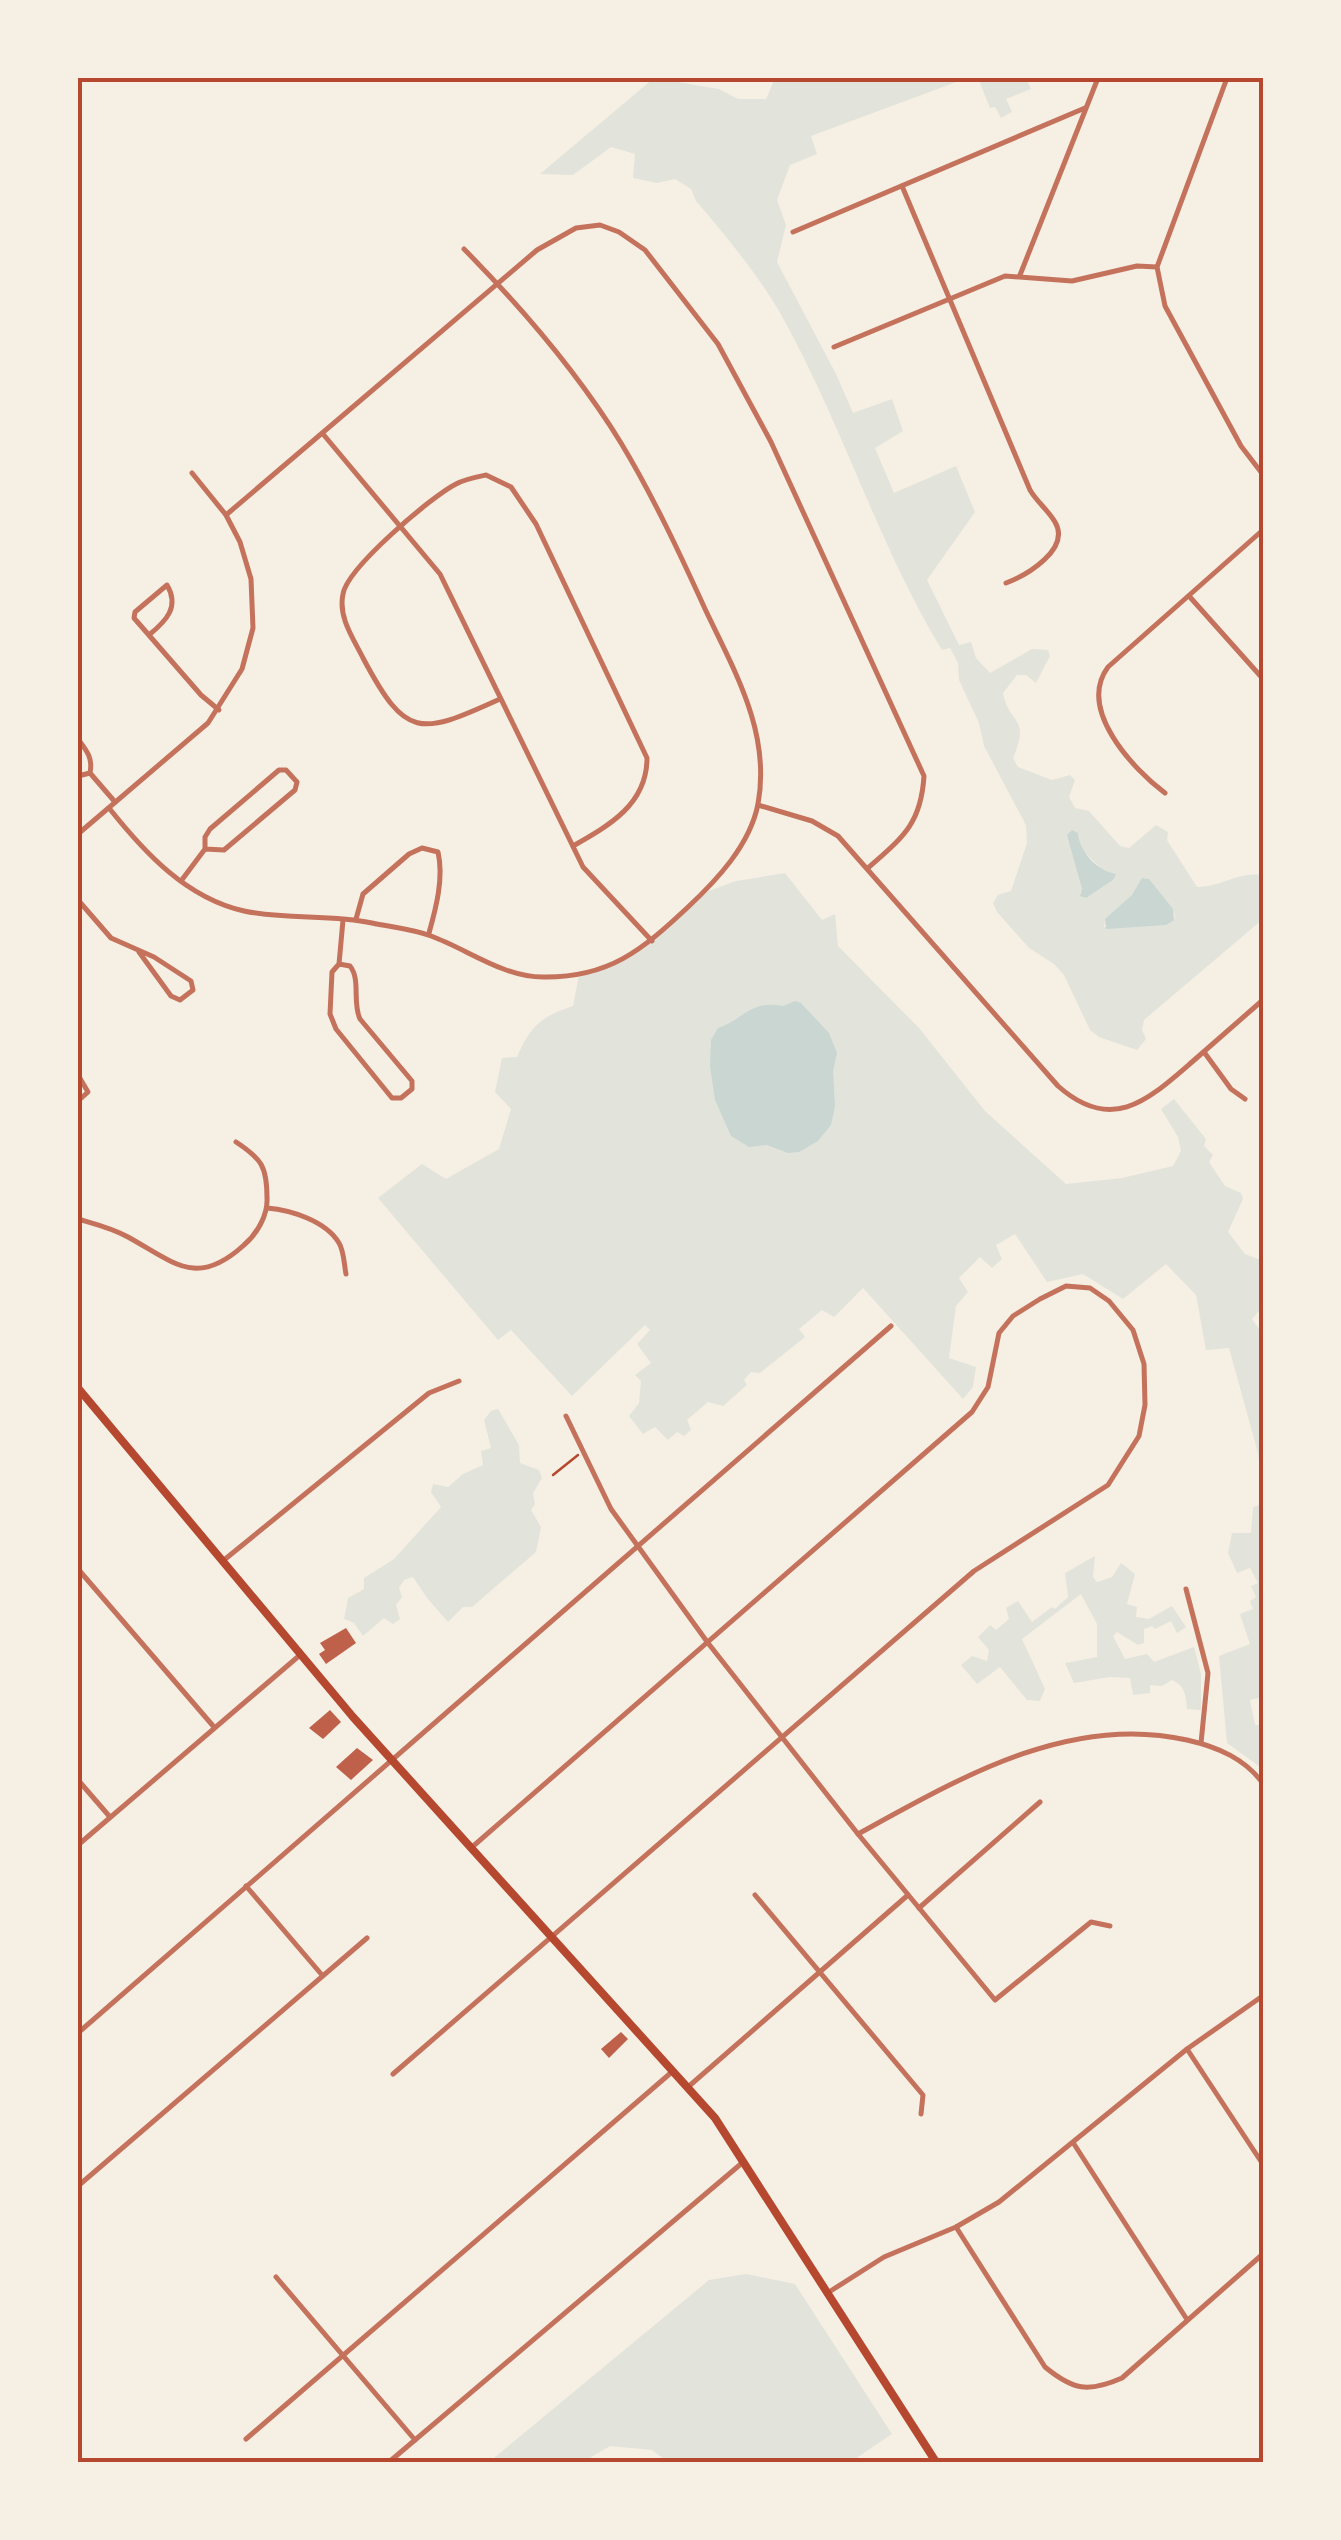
<svg xmlns="http://www.w3.org/2000/svg" width="1341" height="2540" font-family="Literata,serif">
	<style>
		.green { fill: #e2e4dc; fill-rule: evenodd }
		.water { fill: #c9d6d2 }
		.building { fill: #bf614a }
		.lines { fill: none; stroke-linecap: round; stroke-linejoin: round }
		.path { stroke: #b5482f; stroke-width: 2.5 }
		.minor { stroke: #c5725c; stroke-width: 5 }
		.secondary { stroke: #b5482f; stroke-width: 8 }
		.neatline { fill: none; stroke: #b5482f; stroke-width: 4 }
	</style>
	<rect width="100%" height="100%" fill="#f6efe4"/>
	<g class="green">
		<path d="M654,78L719,89L738,99H766L775,78H967L811,136L817,154L790,165L777,200L786,225L777,262L836,374L853,413L892,399L903,431L875,448L894,493L956,466L975,512L927,580L959,645L971,642L976,658L990,673L1032,649L1048,650L1050,656L1036,683L1026,675H1017L1003,693C1009,725 1031,716 1013,758L1018,767L1052,780L1070,775L1075,780L1069,797L1075,808L1089,811L1120,846L1129,848L1156,825L1168,832L1167,840L1197,887C1223,887 1235,872 1263,875V919L1144,1020L1142,1030L1146,1039L1137,1050L1099,1037L1090,1030L1064,975L1054,964L1029,948L997,912L993,903L998,895L1011,891L1027,843L1026,825L984,746L979,723L959,680L958,663L950,648L942,650C877,543 841,420 779,311C755,271 726,236 696,201L691,189L675,179L657,183L633,178L635,154L611,147L573,175L540,174ZM1077,837L1081,849L1113,880L1086,898L1080,894L1082,890L1069,839ZM1143,878L1149,879L1175,915L1174,920L1104,927L1105,920L1133,895Z"/>
		<path d="M978,78H1026L1031,89L1006,99L1012,112L1001,118L995,107L990,108Z"/>
		<path d="M785,873L822,920L835,914L838,946L919,1028L985,1111L1066,1184L1122,1178L1173,1166L1181,1151L1178,1137L1161,1109L1174,1099L1206,1139L1204,1146L1213,1155L1209,1162L1225,1186L1241,1193L1243,1199L1228,1232L1245,1254L1263,1261V1306L1252,1319L1263,1335V1497L1258,1453L1229,1348L1206,1350L1196,1295L1166,1264L1123,1299L1083,1274L1047,1282L1015,1234L996,1245L1002,1259L992,1268L980,1257L959,1278L968,1292L956,1306L949,1358L976,1367L973,1387L963,1399L863,1288L834,1317L822,1310L799,1329L805,1337L760,1373L751,1372L744,1380L747,1385L723,1406L708,1402L687,1420L691,1430L684,1436L677,1432L668,1440L655,1427L643,1434L629,1416L639,1403L641,1381L635,1375L651,1363L637,1344L650,1330L645,1325L572,1396L511,1330L498,1340L378,1198L422,1164L446,1179L499,1149L511,1109L495,1092L502,1058L517,1057C531,1025 541,1017 573,1006L579,975L632,956L703,893L736,881Z"/>
		<path d="M498,1409L519,1445L520,1463L539,1470L542,1478L533,1493L535,1504L531,1510L541,1527L536,1552L472,1607H463L448,1622L427,1598L413,1577L404,1580L399,1588L402,1597L396,1605L400,1619L393,1624L384,1618L363,1636L354,1623L344,1619L348,1598L364,1589V1578L394,1559L441,1507L431,1492L433,1484L448,1487L463,1474L483,1465L481,1451L491,1448L484,1420L491,1411Z"/>
		<path d="M1263,1504V1697L1250,1700L1255,1725H1263V1769L1227,1743L1219,1656L1250,1644L1240,1614L1253,1609L1250,1601L1256,1597L1251,1586L1258,1583L1250,1568L1237,1573L1228,1553L1232,1533H1251L1253,1507Z"/>
		<path d="M1095,1556L1093,1577L1097,1582L1112,1577L1121,1563L1135,1574L1127,1604L1137,1607L1136,1617L1149,1619L1172,1606L1186,1627L1177,1633L1171,1621L1155,1629L1152,1626L1144,1629V1643L1138,1645L1117,1632L1113,1636L1125,1659L1147,1654L1154,1662L1194,1647L1201,1674V1710L1187,1709C1186,1695 1185,1686 1172,1680L1162,1686L1150,1685V1693L1133,1695L1130,1678L1110,1677L1074,1683L1065,1663L1097,1657V1624L1081,1594L1022,1639L1045,1689L1040,1701L1027,1700L1000,1667L977,1684L961,1665L972,1656L987,1661L989,1650L978,1637L990,1625L996,1630L1009,1619L1006,1608L1018,1601L1032,1622L1052,1607L1055,1609L1068,1597L1065,1573Z"/>
		<path d="M746,2274L795,2284L892,2434L855,2459L856,2462H668L652,2450L610,2446L583,2462H489L709,2280Z"/>
	</g>
	<g class="water">
		<path d="M1072,830L1078,833C1079,851 1097,871 1116,874L1113,880L1086,898L1080,896L1082,889L1067,835Z"/>
		<path d="M1142,878L1149,879L1173,909L1174,920L1166,925L1106,929L1105,919L1132,895Z"/>
		<path d="M795,1001L801,1003L829,1033L837,1053L833,1071L835,1106L831,1125L818,1141L799,1152L788,1153L767,1145L749,1147L731,1136L715,1100L710,1066L711,1040L718,1028C746,1018 750,1000 783,1006Z"/>
	</g>
	<g class="building">
		<path d="M346,1628L356,1643L326,1664L319,1654L325,1650L320,1643Z"/>
		<path d="M330,1710L341,1722L323,1739L309,1728Z"/>
		<path d="M357,1748L373,1760L351,1780L336,1767Z"/>
		<path d="M621,2032L628,2039L609,2058L601,2049Z"/>
	</g>
	<g class="lines">
		<path class="path" d="M553,1475L578,1455"/>
		<g class="minor">
			<path d="M1227,78L1157,267L1165,306L1241,446L1264,476"/>
			<path d="M902,186L1030,490C1037,502 1048,510 1055,522C1071,549 1027,575 1006,583"/>
			<path d="M793,232L1085,108"/>
			<path d="M1020,275L1098,78"/>
			<path d="M834,347L1005,276L1072,281L1137,266L1157,267"/>
			<path d="M323,434L440,574L583,867L652,941"/>
			<path d="M226,515L537,250L576,228L600,225L619,232L645,250L718,344L771,442L924,776C921,824 903,837 868,868"/>
			<path d="M1189,596L1264,680"/>
			<path d="M149,635C166,621 180,607 167,585L135,612L134,618L201,695L219,710"/>
			<path d="M500,699C419,736 406,739 363,658C353,638 338,617 343,594C347,568 432,496 456,484C465,479 476,477 486,475L511,487L536,524L647,758C647,804 610,825 573,846"/>
			<path d="M78,739C87,751 93,758 90,773L115,802"/>
			<path d="M78,776L90,773"/>
			<path d="M1165,793C1132,768 1077,709 1108,667L1264,529"/>
			<path d="M758,805L812,821L838,836L1058,1086C1112,1134 1148,1100 1192,1062C1216,1041 1240,1020 1264,999"/>
			<path d="M109,808C144,852 186,898 244,911C286,920 331,914 372,923C391,927 412,929 431,936C467,949 503,977 543,977C609,978 642,950 687,908C717,880 750,845 758,804C771,733 735,672 706,611C680,554 653,496 621,443C578,373 521,307 464,249"/>
			<path d="M78,834L208,723L242,669L253,628L251,579L240,542L226,515L192,473"/>
			<path d="M181,881L205,849L224,850L295,790L297,782L286,770H279L210,829L205,837V849"/>
			<path d="M78,900L111,938L154,957L191,981L193,990L180,1000L171,996L139,952"/>
			<path d="M356,919L363,894L409,854L422,848L438,852C444,878 436,908 429,933"/>
			<path d="M339,964L350,966C361,980 352,1002 360,1019L412,1081V1089L401,1098H392L336,1029L330,1014L332,972L339,964L343,920"/>
			<path d="M1204,1052L1231,1089L1245,1099"/>
			<path d="M78,1075L88,1092L78,1101"/>
			<path d="M267,1208C291,1210 326,1221 339,1243C344,1251 344,1264 346,1274"/>
			<path d="M78,1219C95,1224 112,1228 128,1237C175,1263 197,1288 244,1245C257,1234 268,1215 267,1198C267,1167 262,1159 236,1142"/>
			<path d="M566,1416L611,1509L708,1643L858,1834L995,2000L1091,1922L1110,1926"/>
			<path d="M224,1560L429,1393L459,1381"/>
			<path d="M78,1569L214,1727"/>
			<path d="M1186,1589L1208,1673L1201,1743"/>
			<path d="M78,1780L110,1817"/>
			<path d="M858,1834C958,1779 1069,1713 1187,1740C1218,1747 1246,1759 1264,1785"/>
			<path d="M78,1845L300,1655"/>
			<path d="M246,1886L322,1975"/>
			<path d="M755,1895L923,2095L921,2114"/>
			<path d="M919,1908L1040,1802"/>
			<path d="M78,2033L891,1326"/>
			<path d="M1187,2049L1264,2166"/>
			<path d="M393,2074L974,1571L1108,1485L1139,1436L1145,1405L1144,1364L1133,1330L1109,1301L1090,1288L1066,1286L1040,1299L1013,1316L999,1333L988,1387L972,1412L471,1848"/>
			<path d="M688,2087L908,1895"/>
			<path d="M1074,2144L1186,2318"/>
			<path d="M78,2186L367,1938"/>
			<path d="M956,2227L1045,2367C1073,2390 1088,2393 1122,2378L1264,2253"/>
			<path d="M276,2277L415,2440"/>
			<path d="M829,2292L884,2257L956,2227L999,2202L1187,2049L1264,1995"/>
			<path d="M246,2439L673,2071"/>
			<path d="M389,2462L742,2163"/>
		</g>
		<path class="secondary" d="M78,1388L353,1717L715,2118L936,2462"/>
	</g>
	<rect width="1341" height="2540" fill="none" stroke="#f6efe4" stroke-width="160"/>
	<rect x="80" y="80" width="1181" height="2380" class="neatline"/>
</svg>
